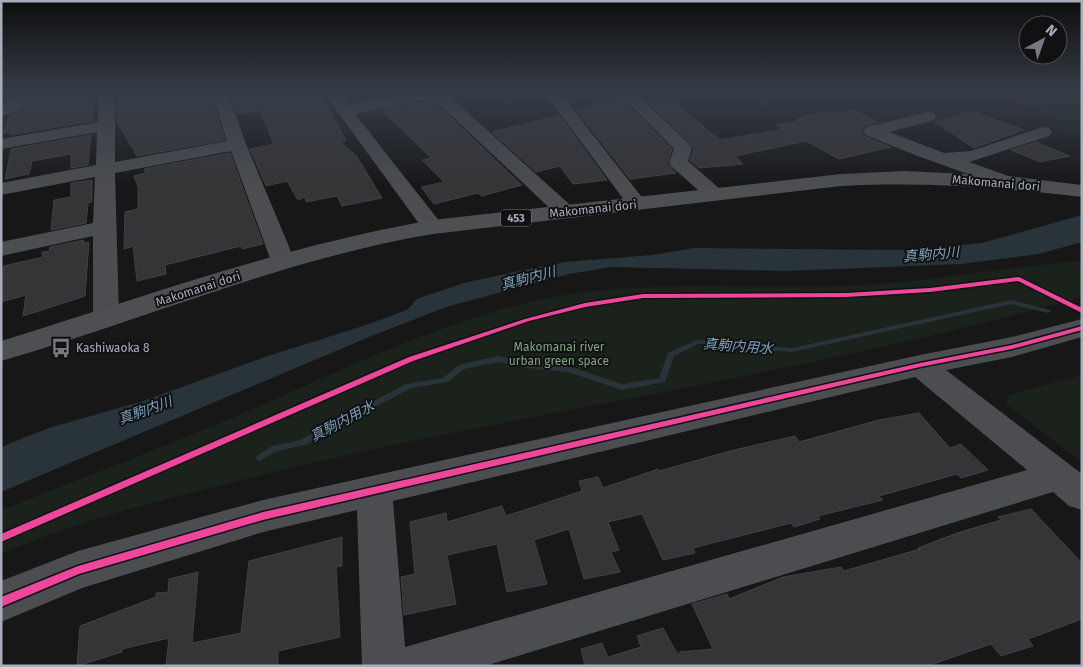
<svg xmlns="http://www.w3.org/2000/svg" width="1083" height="667" font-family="'Fira Sans','Noto Sans JP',sans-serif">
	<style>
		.green { fill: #1a221b }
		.water { fill: #29343a }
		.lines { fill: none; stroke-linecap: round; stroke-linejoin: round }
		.stream { fill: #29343a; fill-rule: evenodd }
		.building { fill: #353537; stroke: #404144 }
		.minor { fill: #4b4d50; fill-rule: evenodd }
		.highway { fill: #4d4f52; fill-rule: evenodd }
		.cycleway-casing { stroke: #111113; stroke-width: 3 }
		.cycleway { fill: #ed469a; fill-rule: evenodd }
		.labels { text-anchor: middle; stroke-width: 4; stroke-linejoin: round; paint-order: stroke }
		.shield { fill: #111113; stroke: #7a7f88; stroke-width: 1 }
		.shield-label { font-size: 11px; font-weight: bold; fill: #a7aeba }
		.street-label { font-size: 12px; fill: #a7aeba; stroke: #111113 }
		.park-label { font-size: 12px; fill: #7da77c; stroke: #111113 }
		.poi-label { font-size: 12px; fill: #a7aeba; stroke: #111113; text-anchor: start }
		.water-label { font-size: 14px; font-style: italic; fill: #7aa1b8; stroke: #111113 }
	</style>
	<rect width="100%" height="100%" fill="#171717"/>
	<g class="green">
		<path d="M992,93H1082V136L1068,135L1044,125L1054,123L1055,118L1050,112Z"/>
		<path d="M1082,261V297C870,356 653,393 437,436C362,451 288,468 214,487C142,505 69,524 1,554V510C85,477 170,445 253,409C344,369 450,318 548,298C645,279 742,289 841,286C922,284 1001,267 1082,261Z"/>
		<path d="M1082,375V462L1006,404L1008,395Z"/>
	</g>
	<path class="water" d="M1082,215V242L1039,254L961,264L786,271L612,267L569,274L446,307L374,335L1,492V447L49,428L143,401L262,358L366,325L407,310L417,299L464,283L514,272L565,262L652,255L694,248L910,250L982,243Z"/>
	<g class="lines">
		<path class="stream" d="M1011,300L1050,310L1051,311L1048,313L1011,304L792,352L698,344L674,356L665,382L622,390L568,372L527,368L498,362L464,369L448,382L411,388L305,445L277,451L260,461L257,460L256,458L257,456L272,446L300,440L406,384L443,378L459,365L498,356L527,362L568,366L622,384L659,378L668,353L697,340L792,348Z"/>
	</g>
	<g class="building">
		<path d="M36,93H94L92,121L10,135L11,132L3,133L10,115L18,112Z"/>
		<path d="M117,93H210L225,140L137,156L117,122Z"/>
		<path d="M230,93H315L325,102L346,140L340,141L357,157L382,198L342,206L337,196L306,202L305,197L298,200L287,181L266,186L250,149L274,144L260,110L237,114Z"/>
		<path d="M432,100L522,185L482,196L478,193L434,204L421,187L444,182L422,160L431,158L382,110Z"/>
		<path d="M616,100L626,103L672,149L667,163L676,173L630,179L576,110Z"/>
		<path d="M674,102L720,140L783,129L776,125L799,121L796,119L830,111L836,114L853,110L878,122L864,126L861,131L864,136L891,147L839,159L806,141L735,156L743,164L699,168L690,160L694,149L690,143L650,104Z"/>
		<path d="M972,111L1024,130L974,148L935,122Z"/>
		<path d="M559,115L607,180L573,184L560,166L536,172L492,132Z"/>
		<path d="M91,135L88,165L71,168V154L32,161L29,174L5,179L11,149Z"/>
		<path d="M1036,142L1070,156L1040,162L1011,150Z"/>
		<path d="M230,153L263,244L242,249L241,246L165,265L166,274L137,281L133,246L124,249L125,212L138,209V187L134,176L146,173L144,169Z"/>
		<path d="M92,180V202L88,203L86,223L51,230L54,200L71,197V183Z"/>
		<path d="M84,240L83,243L89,242L85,296L23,316L26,295L1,302V281L4,266L43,257L42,252L49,251L50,247Z"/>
		<path d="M919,413L950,448L961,444L988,470L961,478L957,474L879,496L883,500L818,516L820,519L794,527L791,523L693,548L695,553L663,560L642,514L608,522L619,550L611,552L620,572L584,579L569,529L534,540L547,584L507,592L497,544L447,555L456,604L404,615L401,577L415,574L410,522L446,513L447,522L502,506L506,516L582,491L579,481L598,477L603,488L658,469L659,471L730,451L795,436L799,442L879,420Z"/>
		<path d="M1031,509L1082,563V619L1028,639L1033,646L1001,656L991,644L927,666H585L581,649L602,643L608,657L641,647L637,636L663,628L679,657V652L713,649L692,604L727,594L729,599L783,577L841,567L844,571L920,549L918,548L957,533L1001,520L998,517Z"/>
		<path d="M342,537V566L336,567L340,637L278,651V666H166L169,638L122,649V652L77,666L80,626L156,597V593L168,592L169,579L198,572L192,643L241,633L249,561Z"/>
	</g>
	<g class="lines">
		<g class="minor">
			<path d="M18,93H34L17,111L1,116V106Z"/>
			<path d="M99,93H115V162L227,141L212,93H228L246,144L295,261L291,266L283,268L275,266L271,261L231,151L115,173L119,318L115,324L106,327L97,324L93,318V236L1,256V242L93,223L95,177L1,195V183L96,165L97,132L1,149V139L98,122Z"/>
			<path d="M324,93H339L349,105L410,93H446L578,212L575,217L567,218L559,217L433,98L355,114L444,227L441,232L433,234L425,232Z"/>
			<path d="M545,93H560L644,200L647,204L644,208L637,210L630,208Z"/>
			<path d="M604,93L637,94L689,144L692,148L688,161L721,190L724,194L721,198L714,200L707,198L671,166L669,162L674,149L627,101L606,96Z"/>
			<path d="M928,112L934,114L936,117L934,120L889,132L944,153L971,151L1043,127L1049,128L1052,132L1049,136L969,162L1014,178L1017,182L1014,186L1007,188L915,155L866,135L863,131L866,127Z"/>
			<path d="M1082,319V337L1012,357L946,370L1082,474V510L1069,506L1053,492L485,666H362L357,510L263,532L82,588L1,622V581L78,551L263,500L920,355L1012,337ZM915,377L1027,470L405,647L393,501Z"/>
		</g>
		<path class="highway" d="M905,171L1007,176L1082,185V197C1000,187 923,182 841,186L433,234C284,259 146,319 1,361V341C143,297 286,245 433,220L841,174Z"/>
		<defs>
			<g id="cycleway">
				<path d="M1019,277L1082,308V313L1018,281L930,292L846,297L643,298L585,307L529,321L413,361L1,542V534L409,357L525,319L585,303L643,294L846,293L930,288Z"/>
				<path d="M1082,326V330L1012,349L920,367L263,520L79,574L1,607V597L78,566L263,512L920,363L1012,345Z"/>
			</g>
		</defs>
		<use href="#cycleway" class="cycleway-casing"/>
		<use href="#cycleway" class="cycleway"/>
	</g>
	<linearGradient id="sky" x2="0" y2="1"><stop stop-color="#0d0d0d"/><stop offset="0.5" stop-color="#363c47"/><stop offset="1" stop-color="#363c47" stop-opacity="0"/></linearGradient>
	<rect width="1083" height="187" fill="url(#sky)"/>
	<defs>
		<symbol id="bus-bare" viewBox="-9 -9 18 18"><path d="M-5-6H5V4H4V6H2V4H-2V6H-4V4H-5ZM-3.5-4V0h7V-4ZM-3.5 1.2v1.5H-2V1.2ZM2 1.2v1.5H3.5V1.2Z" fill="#757981" stroke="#111113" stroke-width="2.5" paint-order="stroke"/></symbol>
	</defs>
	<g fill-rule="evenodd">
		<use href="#bus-bare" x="47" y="334" width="28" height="28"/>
	</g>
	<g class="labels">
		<rect class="shield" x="501" y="209.5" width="30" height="17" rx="4"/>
		<g class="shield-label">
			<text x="516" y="222">453</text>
		</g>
		<g class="street-label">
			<text transform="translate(996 183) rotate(5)" y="4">Makomanai dori</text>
			<text transform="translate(593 209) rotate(-6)" y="4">Makomanai dori</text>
			<text transform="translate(198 289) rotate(-18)" y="4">Makomanai dori</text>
		</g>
		<g class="park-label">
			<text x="559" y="351">Makomanai river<tspan x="559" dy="14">urban green space</tspan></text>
		</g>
		<g class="poi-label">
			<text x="76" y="352">Kashiwaoka 8</text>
		</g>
		<g class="water-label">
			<text transform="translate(931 254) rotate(-5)" y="5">真駒内川</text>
			<text transform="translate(528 278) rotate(-15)" y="5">真駒内川</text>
			<text transform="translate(738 346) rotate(4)" y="5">真駒内用水</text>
			<text transform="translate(145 410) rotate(-20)" y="5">真駒内川</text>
			<text transform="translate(342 421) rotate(-28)" y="5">真駒内用水</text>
		</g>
	</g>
	<rect width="1083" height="667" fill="none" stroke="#a7aeba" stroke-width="5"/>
	<g transform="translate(1043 40) rotate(41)"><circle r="24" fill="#111113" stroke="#4d5056"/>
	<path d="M0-4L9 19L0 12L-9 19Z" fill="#757981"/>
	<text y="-8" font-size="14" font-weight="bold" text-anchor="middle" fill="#a7aeba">N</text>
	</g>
</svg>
